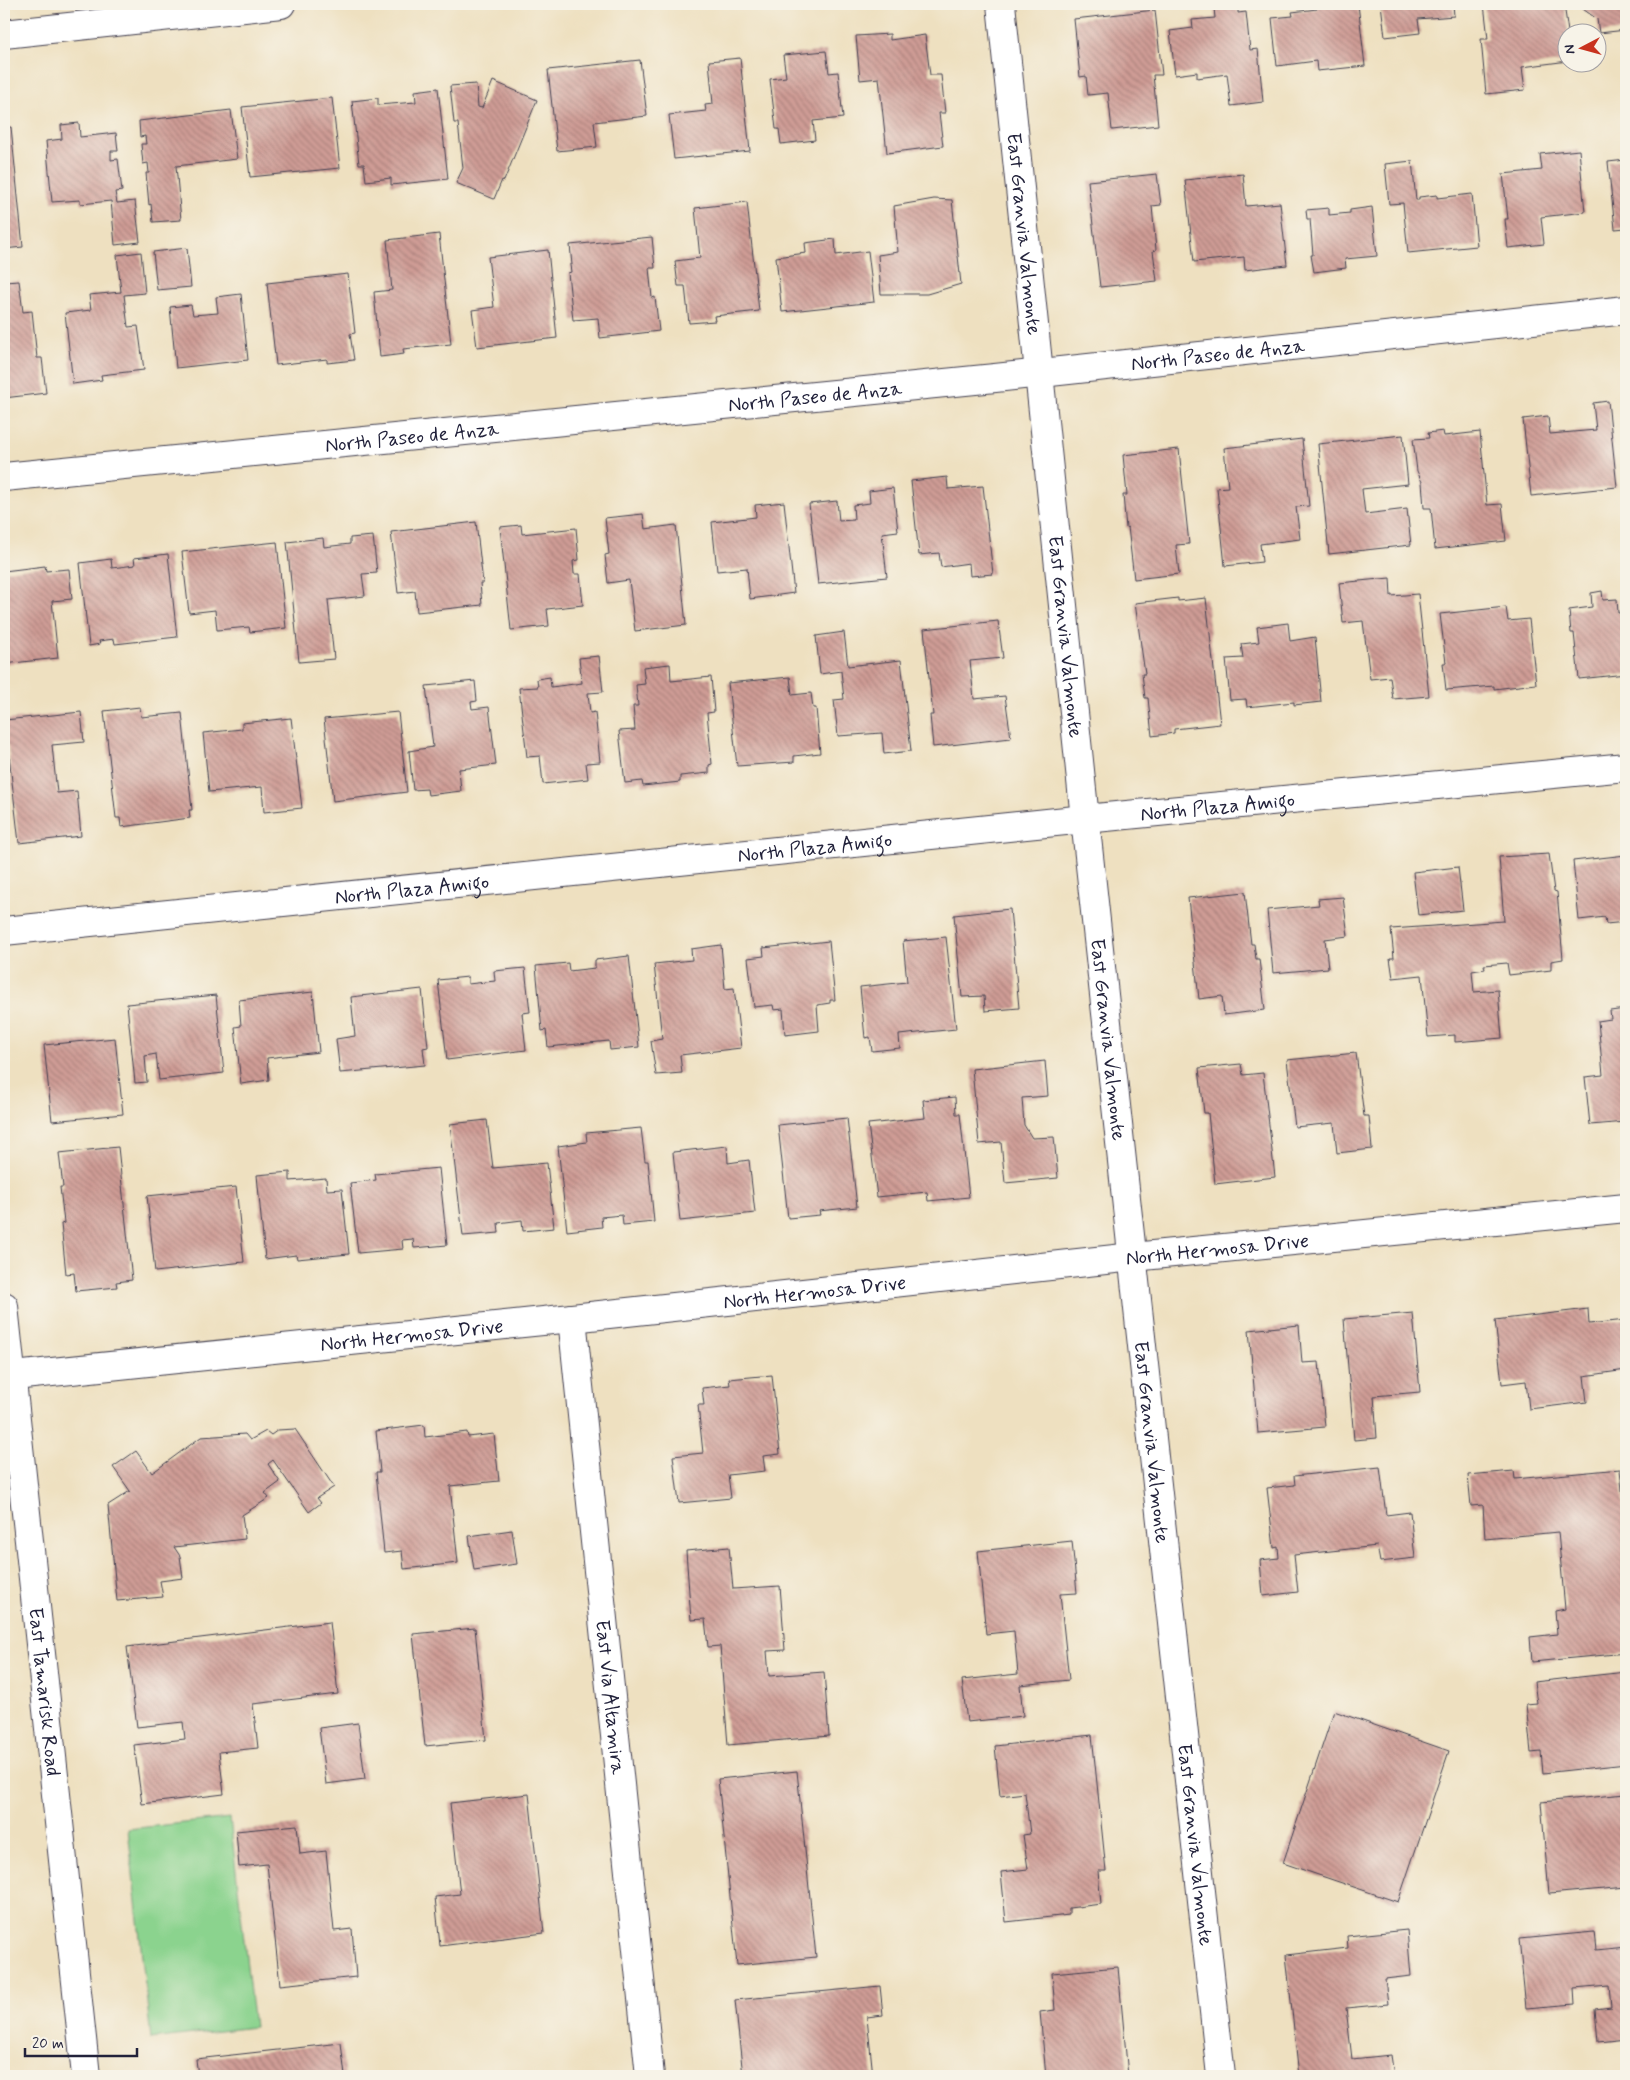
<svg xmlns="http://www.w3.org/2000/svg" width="1630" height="2080" font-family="Mynerve,sans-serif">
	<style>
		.pitch { fill: #8bd38e; stroke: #567a64 }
		.building { fill: url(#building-back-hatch) }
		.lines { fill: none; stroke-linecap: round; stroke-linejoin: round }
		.minor-casing { stroke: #413e4f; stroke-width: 30 }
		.minor { stroke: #fff; stroke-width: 28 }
		.labels { text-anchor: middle; stroke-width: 5; stroke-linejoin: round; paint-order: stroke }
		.street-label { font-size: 20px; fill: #22223b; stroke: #f7f3e8 }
	</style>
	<defs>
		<pattern id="building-back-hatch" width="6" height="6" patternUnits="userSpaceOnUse" patternTransform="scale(1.25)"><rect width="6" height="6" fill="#cf9c95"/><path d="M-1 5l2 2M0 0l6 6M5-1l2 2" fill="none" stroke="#a87f7b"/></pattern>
	</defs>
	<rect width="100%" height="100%" fill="#f7f3e8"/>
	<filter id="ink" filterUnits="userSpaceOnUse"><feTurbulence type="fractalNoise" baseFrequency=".02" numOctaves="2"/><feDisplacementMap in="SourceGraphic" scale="10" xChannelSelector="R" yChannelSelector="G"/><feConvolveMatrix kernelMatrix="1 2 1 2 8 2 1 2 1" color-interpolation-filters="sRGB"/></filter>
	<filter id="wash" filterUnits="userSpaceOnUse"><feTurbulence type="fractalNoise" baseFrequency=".0096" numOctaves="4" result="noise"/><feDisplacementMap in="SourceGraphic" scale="20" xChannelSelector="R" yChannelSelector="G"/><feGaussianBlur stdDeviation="1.12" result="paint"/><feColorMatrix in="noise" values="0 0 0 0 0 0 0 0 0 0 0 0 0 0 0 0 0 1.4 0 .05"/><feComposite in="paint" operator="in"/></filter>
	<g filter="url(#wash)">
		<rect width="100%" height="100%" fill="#eee0c0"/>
		<path class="pitch" d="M230,1818L254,2027L151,2039L128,1829Z"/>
		<g id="blocks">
			<g class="building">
				<path d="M1317,4H1358L1365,66L1317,71L1316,61L1277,66L1272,18L1293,16L1292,12L1317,9Z"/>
				<path d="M1381,4H1453L1454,16L1418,19L1420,33L1385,37Z"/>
				<path d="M1484,4H1564L1568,32V61L1522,67L1525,90L1486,94L1481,39H1488Z"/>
				<path d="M1579,4H1626V30L1599,33L1597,19L1580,7Z"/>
				<path d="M1238,6V13L1246,12L1250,50L1258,49L1263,102L1231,106L1227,74L1197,78V72L1175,75L1170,31L1193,28L1192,20L1215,18L1214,8Z"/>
				<path d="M1155,10L1162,75H1153L1158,125L1112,130L1108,93L1088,95L1086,76L1080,77L1074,19Z"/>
				<path d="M890,34V40L925,35L930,75H941L945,113H939L943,146L887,153L879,78L860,80L856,36Z"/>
				<path d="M826,51L829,73L838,72L843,118L813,121L815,140L781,144L779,129H776L770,79L786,77L783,55Z"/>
				<path d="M740,58L750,151L674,159L669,115L706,111L705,105L713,104L709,61Z"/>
				<path d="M640,60L647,116L594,122L597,147L557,151L548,70Z"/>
				<path d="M493,81L537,100L504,181L502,180L494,199L456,183L463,168L458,123H454L450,86L476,84L478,107L482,108Z"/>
				<path d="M438,88L448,179L391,185V178L366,181L364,164H359L352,101L378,98V105L416,102L415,91Z"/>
				<path d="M332,98L340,168L250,177L242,107Z"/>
				<path d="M231,110L237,159L176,166L181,220L153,222L151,204L149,205L146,173H149L148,163L143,164L141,144H146L145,136L140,137L139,121Z"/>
				<path d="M79,123L80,137L116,133L118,151H111V160L118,159L122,191L115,192L117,203L135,201L140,242L115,245L111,201L80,204V200L52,202L46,141L62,139L61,125Z"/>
				<path d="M11,127L23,247L4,249V128Z"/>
				<path d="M1579,150L1585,212L1541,217L1544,244L1508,248L1505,219H1508L1503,174L1542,170L1540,154Z"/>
				<path d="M1626,160V228L1615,229L1608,162Z"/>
				<path d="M1412,161L1416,200H1419V197L1437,195V198L1472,194L1477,246L1408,253L1403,203L1389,204L1385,164Z"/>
				<path d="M1157,174L1161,205L1152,206L1156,250L1153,251L1157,281L1100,287L1088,181Z"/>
				<path d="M1243,174L1246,206L1280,203L1287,265L1245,270L1244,257L1194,262L1185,180Z"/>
				<path d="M934,199L952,200L961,284L927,294H881L878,255L898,252L894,206Z"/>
				<path d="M747,202L759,311L714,316L715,321L689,323L685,286H678L675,261L700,258L695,208Z"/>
				<path d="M1372,207L1377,256L1345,259L1346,268L1314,272L1311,255H1313L1310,219H1307L1306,210L1329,208V215L1350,213V210Z"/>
				<path d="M439,234L451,344L403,349L404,354L380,357L374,292L392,290L387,240Z"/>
				<path d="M652,237L655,268H649L652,298L655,297L659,331L600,338L598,318L573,320L568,273L571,272L570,265H572L570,245Z"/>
				<path d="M835,239L836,255L868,251L874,302L782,312L776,257L806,253L805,243Z"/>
				<path d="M187,248L191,287L157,290L153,252Z"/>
				<path d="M548,250L557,338L477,347L472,310L494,307L488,257Z"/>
				<path d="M141,252L145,293L124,295L128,327L138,326L144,370L101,375L102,380L73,384L65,313L91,310L89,295L121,292L117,255Z"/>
				<path d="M348,274L355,333L350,334L354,360L327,363V359L276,365L267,283Z"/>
				<path d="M19,281L23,312L32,311L37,358H42L46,393L4,398V282Z"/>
				<path d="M241,294L248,360L176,368L170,307L191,305L193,315L218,313L216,297Z"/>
				<path d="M1608,401L1617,487L1531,496L1523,419L1548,416L1550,434L1596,430L1593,403Z"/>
				<path d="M1443,431L1444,436L1480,432L1487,505L1502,504L1506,541L1435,549L1431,508H1424L1422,482L1417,471L1413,439L1429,438L1428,433Z"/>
				<path d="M1403,435L1408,484L1362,489L1365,514L1407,509L1411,545L1329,554L1318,444Z"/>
				<path d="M1302,439L1309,506L1296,507L1300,539L1260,544L1262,562L1225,566L1217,488L1228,487L1224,448Z"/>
				<path d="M1179,449L1189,544L1176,545L1179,574L1134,579L1128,527L1126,528L1123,495H1127L1123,455Z"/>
				<path d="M947,477L948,489L983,486L993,574L970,576L969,563L941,567L939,553L919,555L911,481Z"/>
				<path d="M893,488L898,531L882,533L887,577L818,584L809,504L837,501L839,521L854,520L853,505L870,503L869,491Z"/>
				<path d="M784,502L794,593L750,599L747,568L717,571L712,522L756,517L755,505Z"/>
				<path d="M643,514L645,529L676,525L686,625L635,631L629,580L608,583L605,555L609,554L605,518Z"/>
				<path d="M476,522L483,583H480L482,605L417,612L415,591L398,593L391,532Z"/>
				<path d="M521,525L522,534L576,528L579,560L573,561L574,574H580L583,605L547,609L549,626L511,630L500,527Z"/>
				<path d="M373,536L377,573L362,574L365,596L328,600L334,659L299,662L287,542L323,538L324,547L350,544V538Z"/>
				<path d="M277,542L286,628L250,632L249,627L217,630L215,610L189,613L182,552Z"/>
				<path d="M168,554L177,637L115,644L114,639L99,641L100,644L89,646L80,563L111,559L112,568L135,565L134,558Z"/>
				<path d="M45,566L46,571L69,569L72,599L52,601L58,658L4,664V571Z"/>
				<path d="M1390,578L1391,596L1418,594L1429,696L1393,699L1390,677L1370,679L1363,621L1343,623L1339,583Z"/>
				<path d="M1602,591L1603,600L1617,599L1618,613L1626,612V674L1579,679L1574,633H1571L1569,610L1592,607L1591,593Z"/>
				<path d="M1178,598V601L1206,598L1220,724L1174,729V733L1152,736L1148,698H1145L1142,674H1145L1135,603Z"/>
				<path d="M1506,607L1508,621L1529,619L1536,684L1494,689V686L1446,690L1443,663H1446L1440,614Z"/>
				<path d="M998,621L1003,658L970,661L974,699L1005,696L1011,738L933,747L930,715H933L924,629Z"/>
				<path d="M1288,623L1290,641L1315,637L1321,702L1294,705V702L1247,707L1246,699L1230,700L1226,659L1243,658L1241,644L1259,642L1257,627Z"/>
				<path d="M844,632L848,666L901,660L911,751L884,754L882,733L838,736L834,700L844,699L841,671L820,674L816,636Z"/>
				<path d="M599,656L603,692L588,693L590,713L595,712L600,762L586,763L588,779L543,784L540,756L527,757L519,688L538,687L537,679L550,677L551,687L582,683L579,658Z"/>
				<path d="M670,664L671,681L711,677L714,712L707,713L712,764L709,765V773L680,776V782L643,786L642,781L625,783L619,731L635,730L633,706H638L636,685L645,684L643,667Z"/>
				<path d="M790,677L792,695L811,693L813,708H816L820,753L794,756V762L737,766L728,683Z"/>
				<path d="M475,681L477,701L471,702L472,709L489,707L496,765L459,769L461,791L428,795L427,789L413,790L409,751L433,747L426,686Z"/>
				<path d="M140,707L141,717L182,713L192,810H189L190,818L121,827L120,818H116L104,711Z"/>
				<path d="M81,712L84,742L52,745L57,793L77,791L81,836L19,843L5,720Z"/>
				<path d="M398,712L407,792L333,801L324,719Z"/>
				<path d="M291,718L302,808L264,812L262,787L209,792L203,733L242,729V723Z"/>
				<path d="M1549,854L1554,891L1557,892L1563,959L1551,961V970L1509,975L1507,963L1484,965L1485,969L1472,971L1474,992L1498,990L1502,1038L1455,1042V1035L1428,1037L1422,975L1393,978L1390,958H1394L1391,929L1504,921L1499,857Z"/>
				<path d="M1626,855V922L1606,924L1605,917L1579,920L1573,861Z"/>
				<path d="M1458,867L1463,910L1418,915L1413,872Z"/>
				<path d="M1245,892L1251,944H1254L1256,959H1259L1265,1010L1224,1015L1222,996L1199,999L1188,898Z"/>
				<path d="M1343,897L1348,936L1325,939L1328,968L1273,973L1267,910L1319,905L1318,899Z"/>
				<path d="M1010,909L1019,1008L985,1011L984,996L962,997L954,915Z"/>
				<path d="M946,937L956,1029L899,1035L900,1048L872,1051L870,1037L865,1038L860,987L907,982L903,941Z"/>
				<path d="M829,941L835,1000H830V1003L817,1005L819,1031L785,1035L783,1009L774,1010L773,1005L754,1007L748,958L764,956L763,948Z"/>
				<path d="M721,945L725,989L734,988L741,1048L680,1055L682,1073L656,1075L651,1041L662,1039L654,964L692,960L691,949Z"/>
				<path d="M629,956L639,1047L610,1050L609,1041L548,1047L546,1030L542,1031L536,966L568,963L569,971L595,968V960Z"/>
				<path d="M525,968L530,1012L522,1013L526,1050L447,1060L438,980L468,977V984L495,981L494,971Z"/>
				<path d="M422,989L428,1047L423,1048L425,1065L340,1073L336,1039L355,1036L351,997Z"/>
				<path d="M313,992L319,1052L267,1058L269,1080L241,1084L235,1027L241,1026L239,1000Z"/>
				<path d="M216,995L224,1073L159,1080L156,1054L145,1056L147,1082L135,1083L127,1004Z"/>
				<path d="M1626,1009V1122L1590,1125L1585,1077L1603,1075L1598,1021L1611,1019L1610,1011Z"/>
				<path d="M115,1038L123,1114L52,1121L44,1045Z"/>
				<path d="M1356,1053L1364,1116H1369L1372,1149L1337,1153L1334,1123L1295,1127L1287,1060Z"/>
				<path d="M1045,1061L1048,1096L1022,1098L1024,1125L1032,1138L1054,1137L1058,1178L1005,1183L1001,1142L979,1144L972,1069Z"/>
				<path d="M1241,1064L1243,1075L1263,1073L1275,1177L1215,1184L1208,1113H1204L1199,1068Z"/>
				<path d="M955,1097L956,1114H960L969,1197L928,1201L927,1192L877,1197L868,1124L925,1118L923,1100Z"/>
				<path d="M847,1118L857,1207L819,1211L820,1215L788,1218L778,1125Z"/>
				<path d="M487,1120L493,1168L547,1163L554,1228L523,1231L522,1220L498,1223L499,1233L463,1236L450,1124Z"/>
				<path d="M641,1128L645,1161H648L654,1222L623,1225L622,1215L601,1217L602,1227L567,1231L558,1146L587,1142L586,1133Z"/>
				<path d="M727,1146L728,1163L749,1160L755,1213L680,1221L673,1152Z"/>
				<path d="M118,1147L132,1280L116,1282L117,1287L76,1291L74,1273L66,1274L61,1224L64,1223L60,1187H63L59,1153Z"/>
				<path d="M439,1168L447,1245L414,1248L413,1239L402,1240L403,1249L358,1253L350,1183L376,1180L375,1174Z"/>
				<path d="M290,1172V1181L326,1178L327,1190L342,1189L349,1254L297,1259L296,1255L265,1259L257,1175Z"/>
				<path d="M236,1187L244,1262L155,1272L147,1196Z"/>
				<path d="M1588,1309L1589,1324L1626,1320V1370L1584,1376L1587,1402L1529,1409L1526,1381L1502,1384L1495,1320Z"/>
				<path d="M1413,1313L1420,1392L1374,1396L1377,1438L1354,1440L1344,1319Z"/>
				<path d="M1299,1325L1302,1363L1319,1362L1325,1427L1258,1433L1249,1330Z"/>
				<path d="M772,1375L780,1454L763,1456L765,1471L728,1475L731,1498L679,1503L673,1456L703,1453L698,1405H704L702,1388L730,1385L729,1379Z"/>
				<path d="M424,1425L425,1437L467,1432L468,1437L494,1434L499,1481L450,1486L458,1563L404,1569L402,1551L384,1553L376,1472H380L376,1431Z"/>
				<path d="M295,1429L334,1487L317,1498L321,1503L309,1512L273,1460L268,1464L280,1482L265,1493L269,1498L242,1515L245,1539L174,1547L180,1556L183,1578L160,1581L163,1597L117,1601L108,1505L130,1491L113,1467L136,1451L152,1473L201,1437L245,1434L250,1440L266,1431L271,1435L278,1430Z"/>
				<path d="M1380,1467L1386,1515L1410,1512L1415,1558L1380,1562L1377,1546L1294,1555L1298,1592L1263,1596L1260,1560L1279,1558L1278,1547L1274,1548L1267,1488L1295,1485L1294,1476Z"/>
				<path d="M1620,1469L1626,1534V1653L1532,1662L1530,1637L1557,1634L1555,1611L1565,1609L1558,1532L1485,1539L1483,1505L1471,1506L1468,1475L1514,1471L1515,1479Z"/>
				<path d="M512,1530L517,1564L474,1570L469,1536Z"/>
				<path d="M1072,1541L1077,1593L1060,1594L1069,1680L1020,1685L1023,1716L967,1722L962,1680L1018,1674L1014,1631L986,1634L978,1551Z"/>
				<path d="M729,1547L733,1589L780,1586L785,1650L767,1651L769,1676L824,1672L829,1736L728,1745L720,1646L708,1647L705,1619L691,1620L686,1551Z"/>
				<path d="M330,1622L338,1694L253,1704L258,1748L219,1752L224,1794L142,1804L134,1745L185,1739L183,1722L137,1727L127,1647Z"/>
				<path d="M475,1628L486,1740L425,1746L413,1634Z"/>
				<path d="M1626,1672V1730H1624V1736H1626V1764L1543,1773L1541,1752L1531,1753L1526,1704L1537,1703L1534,1682Z"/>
				<path d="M1334,1711L1449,1751L1398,1902L1283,1863Z"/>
				<path d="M358,1723L365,1779L326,1784L319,1728Z"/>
				<path d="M1092,1735L1106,1871H1098L1101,1904L1069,1908V1915L1006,1922L1001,1872L1028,1869L1023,1835L1030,1834L1025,1793L1000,1796L995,1746Z"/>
				<path d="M797,1771L816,1957L737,1965L718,1779Z"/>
				<path d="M529,1794L544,1933L440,1946L435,1897L460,1894L450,1803Z"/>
				<path d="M1626,1794V1887L1549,1894L1541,1802Z"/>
				<path d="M297,1825L300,1854L326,1851L334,1931L352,1929L356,1977L280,1985L267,1864L239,1867L236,1831Z"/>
				<path d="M1407,1930L1411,1976L1385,1979L1388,2004L1346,2008L1352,2059L1391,2055L1394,2076H1299L1286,1955L1348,1948L1347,1936Z"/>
				<path d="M1594,1932L1596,1950L1626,1947V2039L1598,2042L1595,2009L1611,2007L1609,1985L1574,1988L1575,2004L1526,2008L1519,1939Z"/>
				<path d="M1118,1967L1128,2076H1046L1040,2012L1055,2010L1052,1973Z"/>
				<path d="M880,1986L883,2015L867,2017L873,2076H743L735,2000Z"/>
				<path d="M341,2043L345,2076H198L196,2059Z"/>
			</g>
		</g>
	</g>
	<g filter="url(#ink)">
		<use href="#blocks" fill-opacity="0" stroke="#413e4f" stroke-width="1"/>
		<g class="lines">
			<defs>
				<g id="minor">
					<path id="s1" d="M1001,4L1085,819L1221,2076"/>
					<path d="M4,34L281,4"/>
					<path id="s2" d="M4,477L995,378L1626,310"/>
					<path id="s3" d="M4,931L1085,819L1626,767"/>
					<path id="s4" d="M4,1306L86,2076"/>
					<path id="s5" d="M572,1318L650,2076"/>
					<path id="s6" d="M4,1377L572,1318L1133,1257L1626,1208"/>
				</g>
			</defs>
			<use href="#minor" class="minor-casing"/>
			<use href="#minor" class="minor"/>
		</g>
	</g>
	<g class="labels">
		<g class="street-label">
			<text dy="7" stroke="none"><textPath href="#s1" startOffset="231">East Granvia Valmonte</textPath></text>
			<text dy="7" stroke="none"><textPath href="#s2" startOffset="1220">North Paseo de Anza</textPath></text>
			<text dy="7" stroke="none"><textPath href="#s2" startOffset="815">North Paseo de Anza</textPath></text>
			<text dy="7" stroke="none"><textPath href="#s2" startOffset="410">North Paseo de Anza</textPath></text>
			<text dy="7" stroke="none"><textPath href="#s1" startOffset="636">East Granvia Valmonte</textPath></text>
			<text dy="7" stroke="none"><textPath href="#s3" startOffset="1220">North Plaza Amigo</textPath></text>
			<text dy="7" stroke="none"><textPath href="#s3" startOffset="815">North Plaza Amigo</textPath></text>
			<text dy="7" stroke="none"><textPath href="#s3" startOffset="410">North Plaza Amigo</textPath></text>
			<text dy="7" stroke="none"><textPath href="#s1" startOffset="1041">East Granvia Valmonte</textPath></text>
			<text dy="7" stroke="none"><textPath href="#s6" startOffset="1220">North Hermosa Drive</textPath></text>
			<text dy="7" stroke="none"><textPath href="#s6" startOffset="815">North Hermosa Drive</textPath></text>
			<text dy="7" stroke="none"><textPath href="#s6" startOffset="410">North Hermosa Drive</textPath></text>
			<text dy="7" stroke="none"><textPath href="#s1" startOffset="1446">East Granvia Valmonte</textPath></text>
			<text dy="7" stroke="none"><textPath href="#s4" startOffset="388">East Tamarisk Road</textPath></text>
			<text dy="7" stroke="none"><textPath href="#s5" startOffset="381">East Via Altamira</textPath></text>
			<text dy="7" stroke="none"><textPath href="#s1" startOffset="1851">East Granvia Valmonte</textPath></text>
		</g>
	</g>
	<rect width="1630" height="2080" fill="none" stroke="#f7f3e8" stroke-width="20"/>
	<g transform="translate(1582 48) rotate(264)"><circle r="24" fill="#f7f3e8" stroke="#a29fa3"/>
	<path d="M0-4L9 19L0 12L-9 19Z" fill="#c8321e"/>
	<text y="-8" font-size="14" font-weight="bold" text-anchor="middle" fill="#22223b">N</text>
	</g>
	<path d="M25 2048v8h112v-8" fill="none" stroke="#22223b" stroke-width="2.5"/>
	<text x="32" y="2048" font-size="15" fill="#22223b" stroke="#f7f3e8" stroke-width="4" paint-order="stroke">20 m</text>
</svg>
